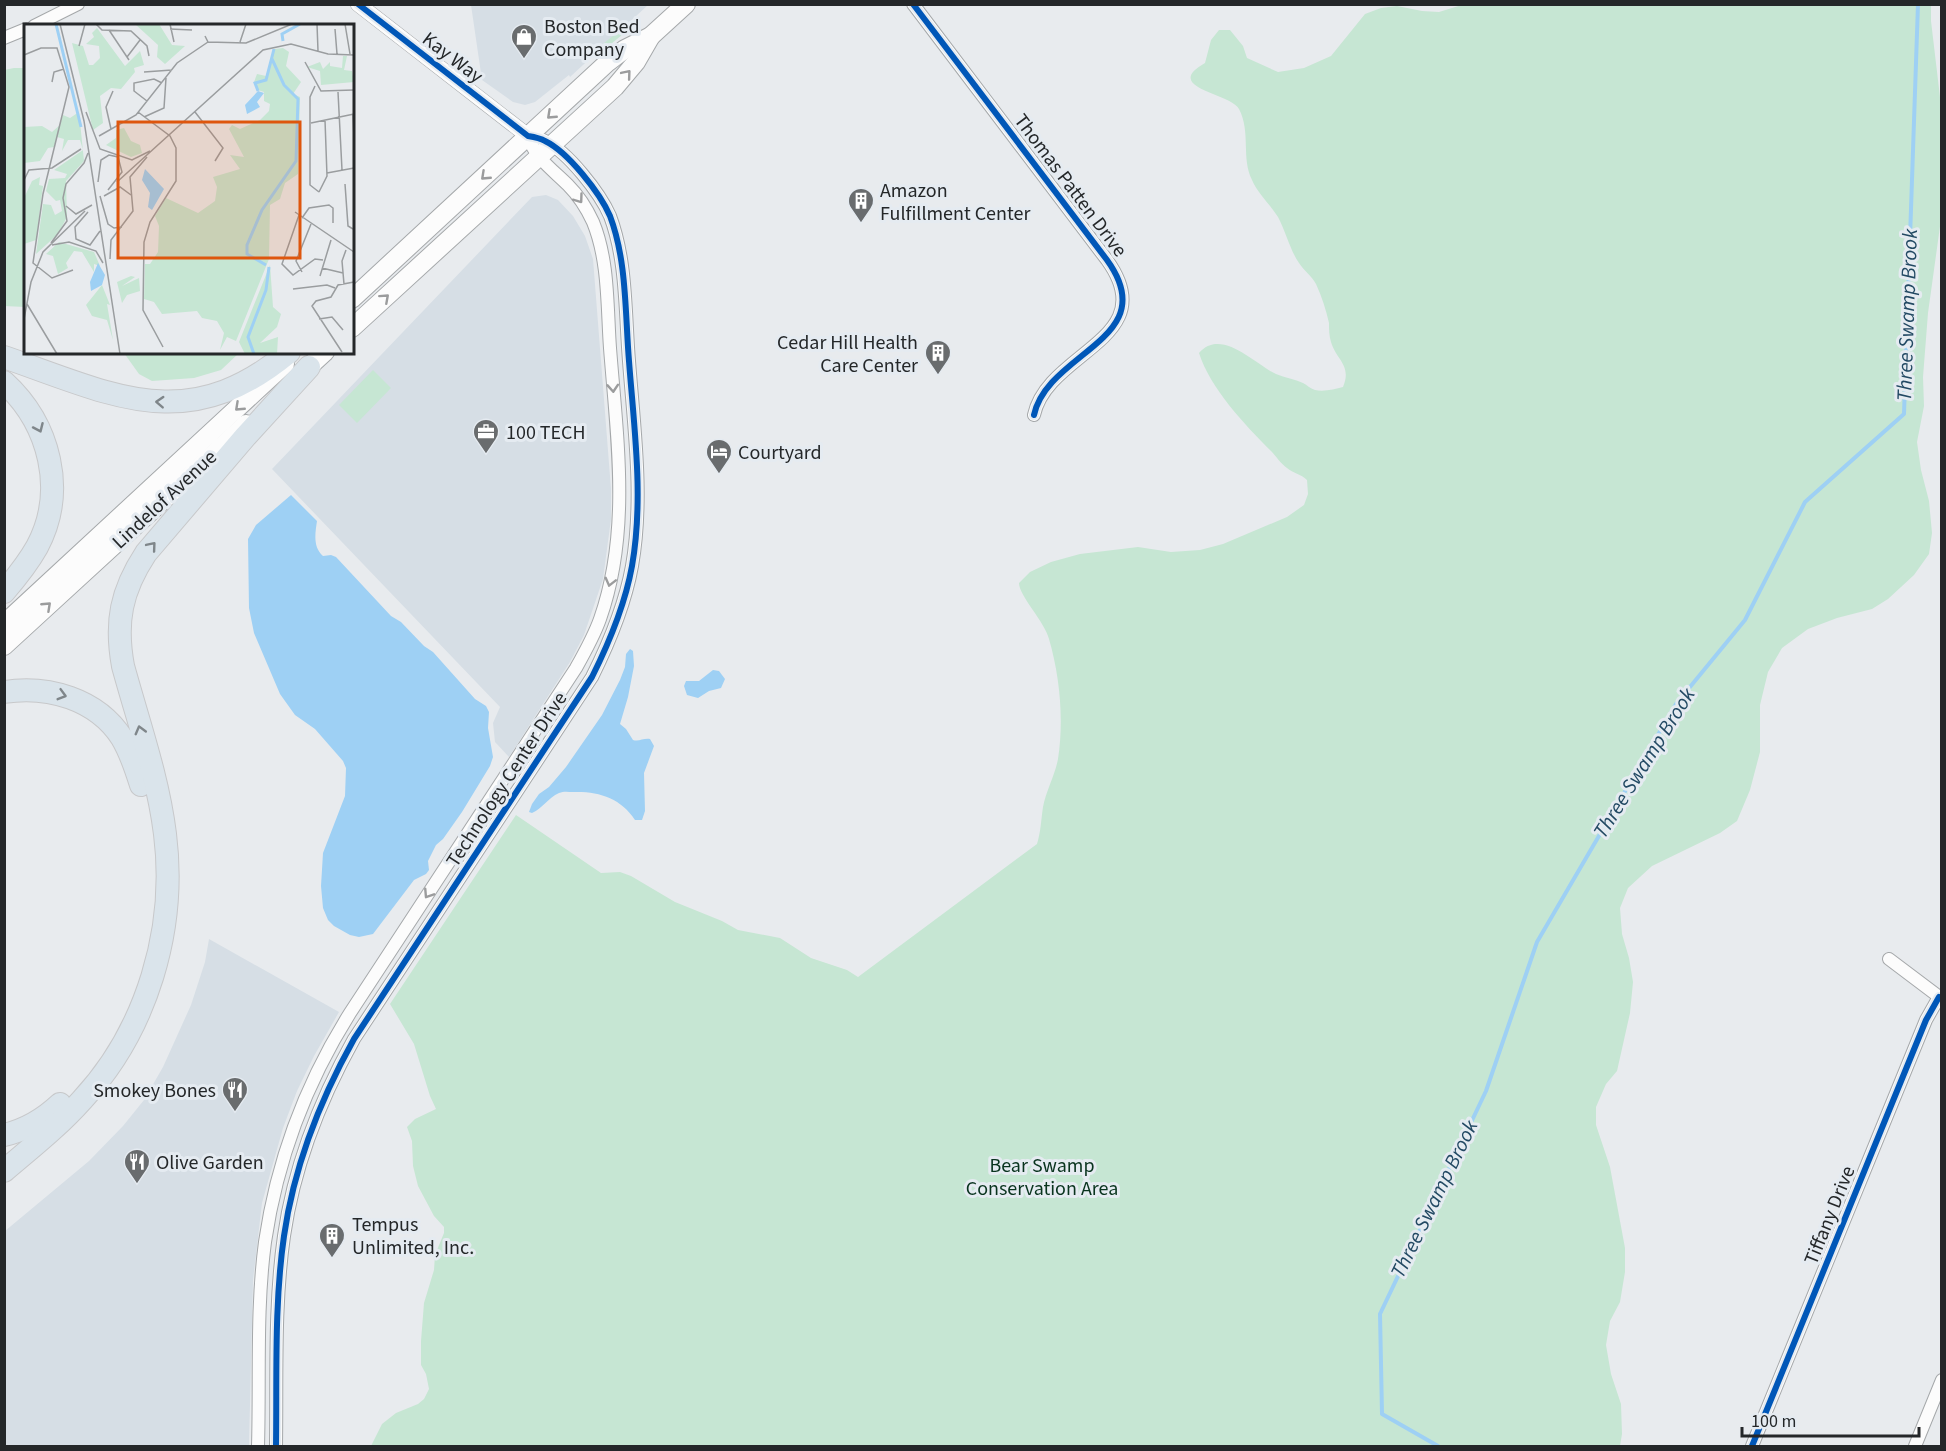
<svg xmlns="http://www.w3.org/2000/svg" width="1946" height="1451" font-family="'Source Sans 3',sans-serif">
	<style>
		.built { fill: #d6dee5 }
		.green { fill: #c6e6d3 }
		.water { fill: #9ed0f4 }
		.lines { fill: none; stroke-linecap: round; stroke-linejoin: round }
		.stream { stroke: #9ed0f4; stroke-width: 4 }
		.minor-casing { stroke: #a5a8aa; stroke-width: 14 }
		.tertiary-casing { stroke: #a5a8aa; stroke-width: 16 }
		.secondary-casing { stroke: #a5a8aa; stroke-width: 20 }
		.motorway-casing { stroke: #c7c8ca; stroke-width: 24 }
		.minor { stroke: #fcfcfc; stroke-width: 12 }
		.tertiary { stroke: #fcfcfc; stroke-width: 15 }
		.secondary { stroke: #fcfcfc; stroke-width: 18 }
		.motorway { stroke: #dae4eb; stroke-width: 22 }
		.cycleway-casing { stroke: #e5ebf1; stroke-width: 10 }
		.cycleway { stroke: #0057b8; stroke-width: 6 }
		.oneway { stroke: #9b9c9d }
		.oneway2 { stroke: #7f868a }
		.labels { text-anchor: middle; stroke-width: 6; stroke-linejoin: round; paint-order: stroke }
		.poi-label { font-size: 20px; fill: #242729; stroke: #e5ebf1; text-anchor: start }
		.street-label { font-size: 20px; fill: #242729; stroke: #e5ebf1 }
		.park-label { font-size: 20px; fill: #09341e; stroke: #e5ebf1 }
		.water-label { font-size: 21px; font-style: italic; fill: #224963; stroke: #e5ebf1 }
		.inset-river { fill: none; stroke: #9ed0f4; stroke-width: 3 }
		.inset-road { fill: none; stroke: #9a9d9f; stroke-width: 1.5 }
		.view { fill: #de560d; fill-opacity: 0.15; stroke: #de560d; stroke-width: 3 }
		.inset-edge { fill: none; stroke: #242729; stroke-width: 3 }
	</style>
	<rect width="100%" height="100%" fill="#e8ebee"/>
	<g class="built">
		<path d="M471,5H648L570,77L569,75L535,102L525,105L513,102L482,80Z"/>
		<path d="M546,195L558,200L573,216L585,236L593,259L611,489V519L603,579L584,635L570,662L509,757L495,742L493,723L500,707L272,469L532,197Z"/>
		<path d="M209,939L339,1012L314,1056L297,1091L283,1128L262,1203L253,1280L249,1446H5V1231L89,1161L123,1126L144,1100L163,1067L191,1005L205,962Z"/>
	</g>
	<g class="green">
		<path d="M1465,4L1931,5V21L1942,114V212L1928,313L1923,377L1924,406L1917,442L1921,470L1929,501L1932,533L1929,554L1914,575L1888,599L1872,609L1837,618L1808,629L1782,648L1768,672L1760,705V752L1750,790L1737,821L1720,833L1652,866L1628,888L1620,908L1622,934L1629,958L1633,982L1630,1013L1617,1071L1606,1084L1596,1107V1125L1610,1167L1625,1248V1272L1620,1302L1610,1321L1606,1345L1611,1374L1621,1404L1622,1434L1620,1446H371L382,1424L396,1413L418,1404L424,1399L429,1389L426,1374L421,1365V1341L424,1303L434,1270L435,1255L444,1233V1227L434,1216L418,1186L413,1166L412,1141L407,1127L415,1119L436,1109L430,1096L414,1044L390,1004L516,815L601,873L620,872L631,876L675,902L722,921L738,930L780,938L811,958L847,970L858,977L1037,844C1041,831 1041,820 1043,807C1046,791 1055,775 1058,759C1064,720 1060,677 1049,639C1045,622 1019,596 1019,583L1030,572L1051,562L1080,554L1138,547L1171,552L1200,550L1223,544L1287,517L1304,505L1308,494L1307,480C1301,474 1293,473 1287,468C1281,464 1276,456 1271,451C1245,425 1210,388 1199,353C1221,327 1255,364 1276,374C1285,378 1295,379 1303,383C1307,385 1311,389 1315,390C1324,392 1335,389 1343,387C1352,365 1337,361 1331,342C1329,336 1329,329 1329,323C1326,310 1322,297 1316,284C1312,276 1304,271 1299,263C1290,250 1286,232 1278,217C1270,204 1258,194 1252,180C1241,158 1251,132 1239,109C1231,93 1161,88 1205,63L1211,40L1219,30H1230L1243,46L1247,58L1278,72L1304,68L1331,56L1365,14L1381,8L1397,6L1422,11L1439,12Z"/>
		<path d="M625,26L628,30L600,53L597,49Z"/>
		<path d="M14,68H26L25,307L4,306V70Z"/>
		<path d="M124,353H239L221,370L194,378L152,381L139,374Z"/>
		<path d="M373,370L391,388L357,423L339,405Z"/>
	</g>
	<g class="water">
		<path d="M291,495L317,521C315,534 313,547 323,556L331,555L336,557L391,616L401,622L424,646L433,652L475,699L486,706L489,712L488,728L493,757L490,766L462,812L443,839L436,845L428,861L429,870L426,874L414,880L373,934L359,937L350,935L334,926L328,920L323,908L321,886L323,853L345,796L346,768L343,761L315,729L295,715L280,694L254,633L249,608L248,539L256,525Z"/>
		<path d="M630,649L633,651L634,666L628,697L620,724L626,729L633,740C639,742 643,738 650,739L654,746L644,773L645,811L642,820H635C621,798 598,791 573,792C568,792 564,791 559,793C548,798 543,808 532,813L529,812L532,804L539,794L549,787L566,767L602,715L620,680L625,667L626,654Z"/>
		<path d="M713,670L719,671L725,679L721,688L709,691L698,698L687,695L684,686L686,681H699Z"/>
	</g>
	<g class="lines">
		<path class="stream" d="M1438,1446L1382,1414L1380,1314L1486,1091L1537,942L1676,704L1745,620L1805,502L1904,414L1918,4"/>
		<defs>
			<g id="minor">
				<path d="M913,4L1107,260C1164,339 1048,351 1034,415"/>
				<path d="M34,26L78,4"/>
				<path d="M4,38L26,29"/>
				<path d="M1889,959L1942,999"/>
				<path d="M258,1446C260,1379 256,1309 265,1242C277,1160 306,1083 350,1013L576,668C585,652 594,636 600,619C631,531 617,439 610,348C607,307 609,261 593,222C587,209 578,195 568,185C553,170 534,157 528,136"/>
				<path d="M276,1446C277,1377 274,1305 284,1236C294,1166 320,1100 354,1039L592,677C610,641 625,605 632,566C644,498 634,428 629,361C625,313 627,261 610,216C600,193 568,152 545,141C540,138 534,137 528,136"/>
				<path d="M1752,1446L1926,1020L1939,997"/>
				<path d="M1915,1446L1942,1380"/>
			</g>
			<path id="tertiary" d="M358,4L528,136"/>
			<g id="secondary">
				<path d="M352,299L608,62L625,49L651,36L686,4"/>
				<path d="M352,328L615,87L636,62L651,36"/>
				<path d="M300,375L325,352"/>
				<path d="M4,624L285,364"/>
				<path d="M4,646L246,424"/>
			</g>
			<g id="motorway">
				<path d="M4,357C114,395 187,437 289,352"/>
				<path d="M4,382C50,424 67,491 37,547C28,563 16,578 4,592"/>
				<path d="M4,692C48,685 97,699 122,738C131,753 136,769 141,785"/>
				<path d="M4,1135C26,1130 44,1119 60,1104"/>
				<path d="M4,1171C31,1148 59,1126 82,1100C147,1030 177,929 165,834C158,777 138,721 123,666C115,622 121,591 146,553L245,437L309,367"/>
			</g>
		</defs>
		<use href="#minor" class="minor-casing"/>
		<use href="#tertiary" class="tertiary-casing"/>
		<use href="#secondary" class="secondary-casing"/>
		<use href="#motorway" class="motorway-casing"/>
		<use href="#minor" class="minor"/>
		<use href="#tertiary" class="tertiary"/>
		<use href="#secondary" class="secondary"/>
		<use href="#motorway" class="motorway"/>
		<defs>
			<g id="cycleway">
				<path d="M913,4L1107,260C1164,339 1048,351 1034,415"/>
				<path d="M276,1446C277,1377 274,1305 284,1236C294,1166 320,1100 354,1039L592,677C610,641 625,605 632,566C644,498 634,428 629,361C625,313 627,261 610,216C600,193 568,152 545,141C540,138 534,137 528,136L358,4"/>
				<path d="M1752,1446L1926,1020L1939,997"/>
			</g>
		</defs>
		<use href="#cycleway" class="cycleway-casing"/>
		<use href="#cycleway" class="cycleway"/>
	</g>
	<defs><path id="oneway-chevron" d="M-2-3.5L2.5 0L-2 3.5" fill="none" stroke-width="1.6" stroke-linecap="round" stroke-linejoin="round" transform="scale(1.5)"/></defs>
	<g class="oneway">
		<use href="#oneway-chevron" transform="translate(627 74) rotate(-50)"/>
		<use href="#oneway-chevron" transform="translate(551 115) rotate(137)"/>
		<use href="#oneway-chevron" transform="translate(485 176) rotate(137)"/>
		<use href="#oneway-chevron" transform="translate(579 199) rotate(54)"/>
		<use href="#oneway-chevron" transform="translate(385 298) rotate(-42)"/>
		<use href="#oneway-chevron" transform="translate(613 388) rotate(86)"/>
		<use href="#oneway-chevron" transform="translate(239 407) rotate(137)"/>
		<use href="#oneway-chevron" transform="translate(610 582) rotate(104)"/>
		<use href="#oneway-chevron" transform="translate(47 606) rotate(-43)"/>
		<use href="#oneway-chevron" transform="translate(428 894) rotate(123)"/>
	</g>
	<g class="oneway2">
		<use href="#oneway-chevron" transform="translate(160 402) rotate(-177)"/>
		<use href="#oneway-chevron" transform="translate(39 428) rotate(66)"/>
		<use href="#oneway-chevron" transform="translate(152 546) rotate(-50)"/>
		<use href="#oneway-chevron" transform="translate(62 695) rotate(16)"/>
		<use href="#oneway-chevron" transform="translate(140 730) rotate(-105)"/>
	</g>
	<defs>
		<symbol id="shop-pin" viewBox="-11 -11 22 30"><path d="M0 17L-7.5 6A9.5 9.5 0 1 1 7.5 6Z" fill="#696c6e" stroke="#e5ebf1"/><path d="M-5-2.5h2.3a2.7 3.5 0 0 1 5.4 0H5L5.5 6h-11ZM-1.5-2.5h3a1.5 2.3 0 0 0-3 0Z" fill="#fff"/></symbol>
		<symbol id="building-pin" viewBox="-11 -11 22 30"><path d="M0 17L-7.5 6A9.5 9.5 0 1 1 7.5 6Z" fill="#696c6e" stroke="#e5ebf1"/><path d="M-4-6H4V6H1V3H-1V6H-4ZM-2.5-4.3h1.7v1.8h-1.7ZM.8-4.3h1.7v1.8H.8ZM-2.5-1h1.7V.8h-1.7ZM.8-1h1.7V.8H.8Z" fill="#fff"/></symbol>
		<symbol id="office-pin" viewBox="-11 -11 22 30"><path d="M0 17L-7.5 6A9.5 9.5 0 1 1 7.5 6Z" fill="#696c6e" stroke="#e5ebf1"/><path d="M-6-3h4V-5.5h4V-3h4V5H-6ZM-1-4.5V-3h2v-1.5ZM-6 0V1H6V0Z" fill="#fff"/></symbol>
		<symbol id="hotel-pin" viewBox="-11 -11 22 30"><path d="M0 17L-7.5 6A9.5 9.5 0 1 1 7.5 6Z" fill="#696c6e" stroke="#e5ebf1"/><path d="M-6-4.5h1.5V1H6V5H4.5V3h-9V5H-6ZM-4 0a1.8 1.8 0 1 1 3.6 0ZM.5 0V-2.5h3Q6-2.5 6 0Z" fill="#fff"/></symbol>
		<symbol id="restaurant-pin" viewBox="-11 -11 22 30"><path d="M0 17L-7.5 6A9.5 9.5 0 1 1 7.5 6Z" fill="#696c6e" stroke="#e5ebf1"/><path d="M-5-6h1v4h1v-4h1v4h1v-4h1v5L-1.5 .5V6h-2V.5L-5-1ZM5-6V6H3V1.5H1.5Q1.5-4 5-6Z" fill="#fff"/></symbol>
	</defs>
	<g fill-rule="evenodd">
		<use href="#shop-pin" x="509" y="22" width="30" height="40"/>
		<use href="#building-pin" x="846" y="186" width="30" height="40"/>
		<use href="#building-pin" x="923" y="338" width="30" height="40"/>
		<use href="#office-pin" x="471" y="417" width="30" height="40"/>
		<use href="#hotel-pin" x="704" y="437" width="30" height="40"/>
		<use href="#restaurant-pin" x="220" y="1075" width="30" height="40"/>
		<use href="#restaurant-pin" x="122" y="1147" width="30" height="40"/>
		<use href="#building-pin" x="317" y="1221" width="30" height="40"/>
	</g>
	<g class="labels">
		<g class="poi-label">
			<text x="544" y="33">Boston Bed<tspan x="544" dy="23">Company</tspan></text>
			<text x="880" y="197">Amazon<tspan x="880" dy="23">Fulfillment Center</tspan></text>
			<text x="918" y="349" text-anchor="end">Cedar Hill Health<tspan x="918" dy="23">Care Center</tspan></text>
			<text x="506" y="439">100 TECH</text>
			<text x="738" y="459">Courtyard</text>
			<text x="216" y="1097" text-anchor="end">Smokey Bones</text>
			<text x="156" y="1169">Olive Garden</text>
			<text x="352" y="1231">Tempus<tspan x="352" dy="23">Unlimited, Inc.</tspan></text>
		</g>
		<g class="street-label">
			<text transform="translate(453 57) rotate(37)" y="7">Kay Way</text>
			<text transform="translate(1071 185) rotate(53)" y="7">Thomas Patten Drive</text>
			<text transform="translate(164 499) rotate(-43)" y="7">Lindelof Avenue</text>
			<text transform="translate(506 779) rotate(-57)" y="7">Technology Center Drive</text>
			<text transform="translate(1829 1215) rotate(-68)" y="7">Tiffany Drive</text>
		</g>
		<g class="park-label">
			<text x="1042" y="1172">Bear Swamp<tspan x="1042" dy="23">Conservation Area</tspan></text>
		</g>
		<g class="water-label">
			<text transform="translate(1907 315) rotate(-88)" y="7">Three Swamp Brook</text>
			<text transform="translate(1644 763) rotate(-58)" y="7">Three Swamp Brook</text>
			<text transform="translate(1434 1199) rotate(-64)" y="7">Three Swamp Brook</text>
		</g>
	</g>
	<g transform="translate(24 24)">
		<rect width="330" height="330" fill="#e8ebee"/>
		<path d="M111,0H135L148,21L161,22L141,40L133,33L134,21ZM73,4L101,42L116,27L120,41L110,44L111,48L97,65L87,64L76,72L79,99L69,106L48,19L59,22L65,41H69L76,34L75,22L62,20L70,13L68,9ZM259,24L265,28L262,42L277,58L269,70L276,73L274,150L261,159L256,175L246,181L245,235L212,317L203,313L196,326L200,309L193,297L178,294L173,287L138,290L130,278L120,275L121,240H126L134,228L135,202L131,192L142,174L174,189L191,177L193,163L189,153L216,145L206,131L220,133L205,105L208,101L216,105L236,96L245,87L246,80L240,77V68L234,66L230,58L233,50L242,52L250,25ZM319,32H323L320,46L328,47L330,58L297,61L296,47L283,43L296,38L299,45L306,38V42L318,44ZM55,88L60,137L42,157L43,193L34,210L12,230L19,180L27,181L31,191L38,187L36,176L32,177L22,167L25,155L41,154L43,150L30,146L59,126L56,116H44L38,127L40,115L33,113L30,123L24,124L16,137L0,139V103L18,102L28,108L36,101L39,91L46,94ZM100,104L107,117L116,121L118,129L107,133L82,121L92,114V106ZM16,153L15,161L19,162L12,216L0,220V174L8,157ZM35,218L70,228L76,242L70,240V248L58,228L50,227L42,239L44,244L34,250L29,232L22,230ZM246,241L249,283L257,290L253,303L236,319L254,313L253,330H221L215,318ZM107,252L111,253L98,262L115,254L116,267L103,271L98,279L93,258ZM78,261L86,281L83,280L89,316L83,296L68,292L62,281Z" fill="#c6e6d3"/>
		<path d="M234,67L240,69L233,78L236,83L223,90L221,81ZM121,145L140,165L128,186L124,183L126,169L118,156ZM74,239L81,251L78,261L67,267L66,258Z" fill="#9ed0f4"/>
		<path class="inset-river" d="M32,0L57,103M259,17L258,10L276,0M234,67L231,59L242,56L250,25M242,241L223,230V221L238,186L272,137L274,75L260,61L248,35M230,330L224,313L242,266L245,243"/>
		<path class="inset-road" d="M36,0L60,97L96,330M72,0L78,6L107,7L123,22L125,32M146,0L150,18M293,0L294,27M321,0L326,30M146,5L168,6M311,5L313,30M85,6L105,36M181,12L184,18L222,19L268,0M216,18L222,0M55,22L61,0M0,31L17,24H33L45,63L19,170L9,239L28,254L49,246M103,33L116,16M281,38L297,67L330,66M120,48L148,46M28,58L30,48L40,45M291,62L286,73V161L295,168M314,68L318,146M123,77L110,67V59L130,55L138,59M62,88L76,125L108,136L126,127M114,88L146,112L152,124V157L126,198L120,218L119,286L139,323M171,88L199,124L191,137M329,91L330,114M120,93L140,84L142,54M287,99L330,90M87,105L82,83L89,67M75,112L112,91L153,39L184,18M303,149L330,144M0,156L5,146L28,144L57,125M74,158L77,136L85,131L94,133L98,148L84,166M93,158L239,26L267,20L304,30L330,31M321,160L324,202L329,205M295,168L303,152L301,96M76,172L84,200L90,204L98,203M80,172L96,163L107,171M42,182L52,190L68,181M64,188L51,203L52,215L66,221L76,207M271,188L330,228M275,191L258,240L269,251L291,235L299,236M278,194L285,184L305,181L309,184V199M27,219L43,197L39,174L42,160L60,139L64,129M28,221L45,218L72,227L79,239M86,235L87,216L109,187L106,153L123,133M298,244L319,249M278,248L272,237L287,200M296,252L307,216M320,260L318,237L322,226M269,265L303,261L311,264M3,280L33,330M0,295L7,258L19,228L61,187M295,295L308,293L319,306M318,328L288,282L292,277L307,273L314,261L330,258"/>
		<path class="view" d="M94,98H276V234H94Z"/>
		<rect width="330" height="330" class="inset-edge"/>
	</g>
	<rect width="1946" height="1451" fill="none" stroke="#242729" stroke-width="12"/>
	<path d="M1742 1427v9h177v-9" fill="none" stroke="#242729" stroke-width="3"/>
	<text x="1751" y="1427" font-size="18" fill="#242729" stroke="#e5ebf1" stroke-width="4.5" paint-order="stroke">100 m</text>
</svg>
